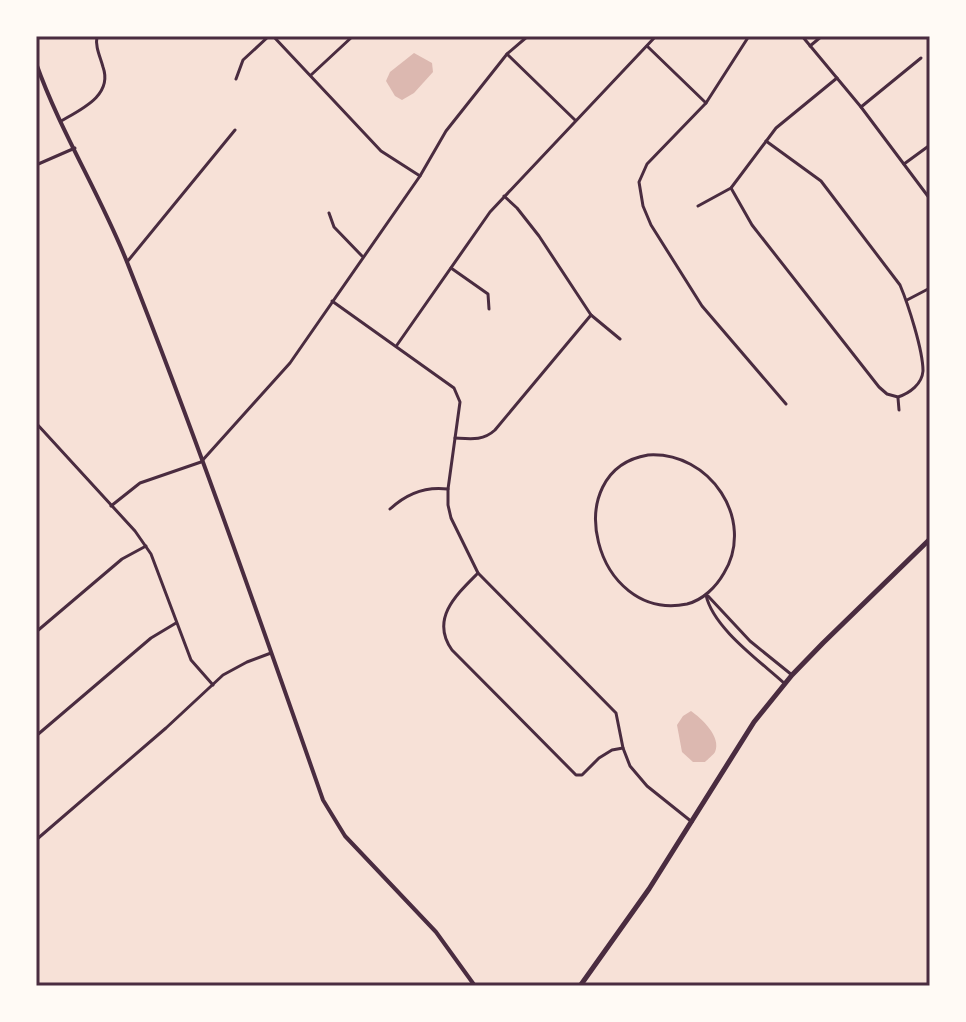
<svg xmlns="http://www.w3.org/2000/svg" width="966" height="1022" font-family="Literata,serif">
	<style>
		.water { fill: #dcb8b0 }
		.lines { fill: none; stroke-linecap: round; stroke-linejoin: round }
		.minor { stroke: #4a2c40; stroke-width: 3 }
		.secondary { stroke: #4a2c40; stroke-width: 4 }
		.primary { stroke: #4a2c40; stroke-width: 5 }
		.neatline { fill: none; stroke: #4a2c40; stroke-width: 3 }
	</style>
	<rect width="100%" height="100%" fill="#f7e1d7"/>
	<g class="water">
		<path d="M414,53L432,63L433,72L414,93L402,100L395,96L386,81L390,72Z"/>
		<path d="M691,711C701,718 722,737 715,752C714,754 707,760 705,762H693L682,752L677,725L683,716Z"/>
	</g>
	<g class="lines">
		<g class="minor">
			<path d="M273,36L381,151L420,176"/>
			<path d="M749,36L706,103L647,164L639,182L643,206L651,225L702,306L786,404"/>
			<path d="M802,36L861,107L930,199"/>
			<path d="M647,46L706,103"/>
			<path d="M810,46L822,36"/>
			<path d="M507,54L575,120"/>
			<path d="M311,75L353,36"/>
			<path d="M236,79L243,60L269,36"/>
			<path d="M861,107L921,58"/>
			<path d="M61,121C82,109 113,95 103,67C100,56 95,47 97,36"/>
			<path d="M904,164L930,145"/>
			<path d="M36,165L75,148"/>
			<path d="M731,188L752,225L879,387L887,394L898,397C910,393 922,384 923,371C923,350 908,304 900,285L821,181L766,141"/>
			<path d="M504,196L517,208L539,236L591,315L620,339"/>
			<path d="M698,206L731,188L776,128L837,78"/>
			<path d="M329,213L334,227L362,256"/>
			<path d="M127,262L235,130"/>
			<path d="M451,268L488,294L489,309"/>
			<path d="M907,300L930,288"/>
			<path d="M332,301L454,388L460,402L448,489V505L451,518L478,573L616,713L623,748L630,766L647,786L692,822"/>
			<path d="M397,345L490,212L656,36"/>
			<path d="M898,398L899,410"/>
			<path d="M36,423L135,531L151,554L191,660L213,685"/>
			<path d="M455,438C471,439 483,441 495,430L591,315"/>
			<path d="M648,455C710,451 756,520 724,573C716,587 703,600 687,604C594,623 557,470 648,455Z"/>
			<path d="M111,506L140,483L201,462L290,363L420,176L446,131L507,54L528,36"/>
			<path d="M390,509C406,494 425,486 448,489"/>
			<path d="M478,573C456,595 430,619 452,650L576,775H582L599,758L612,750L623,748"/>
			<path d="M706,595C713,628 760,661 784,683"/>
			<path d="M708,596L750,641L792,675"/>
			<path d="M36,632L122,559L146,546"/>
			<path d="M36,736L151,638L176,623"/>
			<path d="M36,840L166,728L223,675L247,662L271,653"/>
		</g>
		<path class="secondary" d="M36,63C60,131 100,194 127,262C197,439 260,620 323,800L345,836L436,932L475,986"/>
		<path class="primary" d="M580,986L649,889L754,722L792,675L823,643L930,539"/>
	</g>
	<rect width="966" height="1022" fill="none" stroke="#fffaf5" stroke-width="76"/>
	<rect x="38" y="38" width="890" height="946" class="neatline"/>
</svg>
